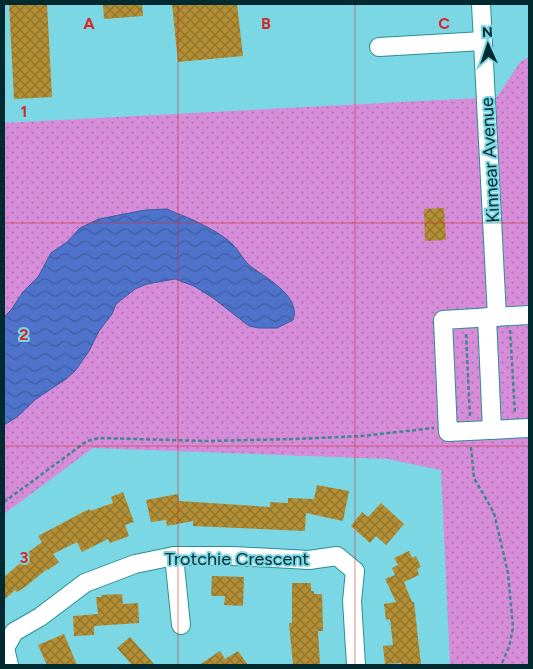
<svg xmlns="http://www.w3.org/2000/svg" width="533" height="669" font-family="Figtree,sans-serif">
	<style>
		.green { fill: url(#green-dots) }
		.water { fill: url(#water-waves); stroke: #375c9c }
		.building { fill: url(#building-cross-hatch) }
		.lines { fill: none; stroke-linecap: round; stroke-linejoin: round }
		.minor-casing { stroke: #2a8e99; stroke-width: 20 }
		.path { stroke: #41868e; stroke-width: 2.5; stroke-dasharray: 4 2.5; stroke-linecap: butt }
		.minor { stroke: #fff; stroke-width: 18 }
		.grid { fill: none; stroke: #d62828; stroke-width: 1; stroke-opacity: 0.55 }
		.labels { text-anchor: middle; stroke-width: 4; stroke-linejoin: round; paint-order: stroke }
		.street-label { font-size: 18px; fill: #002a2f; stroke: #7bd7e3 }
		.grid-label { font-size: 16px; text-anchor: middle; font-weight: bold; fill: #d62828; stroke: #7bd7e3; stroke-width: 4; stroke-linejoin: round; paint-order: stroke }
	</style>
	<defs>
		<pattern id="green-dots" width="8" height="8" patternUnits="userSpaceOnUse" patternTransform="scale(1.25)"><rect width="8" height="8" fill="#d78cd9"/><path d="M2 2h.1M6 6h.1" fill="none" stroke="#ac73b0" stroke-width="1.8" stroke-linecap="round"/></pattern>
		<pattern id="water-waves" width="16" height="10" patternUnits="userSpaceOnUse" patternTransform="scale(1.25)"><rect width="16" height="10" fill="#4f72cb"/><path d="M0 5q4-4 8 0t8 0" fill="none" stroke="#3f5ea5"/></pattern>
		<pattern id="building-cross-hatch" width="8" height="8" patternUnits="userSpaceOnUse" patternTransform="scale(1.25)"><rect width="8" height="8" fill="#b38e34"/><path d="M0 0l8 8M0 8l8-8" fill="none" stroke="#8f742c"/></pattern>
	</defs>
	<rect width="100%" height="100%" fill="#7bd7e3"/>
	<path class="green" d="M529,57V665H450L441,470L387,459L93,448L4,514V123L497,97L521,61Z"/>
	<path class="water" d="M167,209C180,215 193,219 205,226C215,231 227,238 234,246C239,251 243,259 248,264C263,277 302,295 293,320L277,328H259L249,326L213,298L194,286L175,279L147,284L135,289L116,304L112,314L99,331L89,351L75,371L66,379L36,399L17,417L4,425V317L11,310L23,292L38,277L51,253L67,242L80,228L99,219L145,210Z"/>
	<g class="building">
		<path d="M9,4H47L52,97L14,99Z"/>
		<path d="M103,4H142L143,16L104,19Z"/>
		<path d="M172,4H237L243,56L178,62Z"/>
		<path d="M444,208L446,240L425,241L424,209Z"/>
		<path d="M317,485L349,491L343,521L306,513L305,531L193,526V521L167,526L166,520L151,522L146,500L178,494L179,501L270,507V502L288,503V498L314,499Z"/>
		<path d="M123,492L134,522L125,525L129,536L110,543L108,539L82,552L77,542L53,554L59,562L48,570L47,569L25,587L17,592L15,590L4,600V577L25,559L23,556L42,542L38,536L89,509L90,511L113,503L111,497Z"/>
		<path d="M381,503L404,524L386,545L376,536L370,543L351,526L362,512L368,517Z"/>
		<path d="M409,551L412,558L416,556L421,567L417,569L419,575L404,582L412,602H414L421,665H401V663L385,664L383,646L393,645L390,619L386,620L384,604L396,602L385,579L395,575L392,568L398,565L394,558Z"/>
		<path d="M212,576L244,577L243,606L224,605L225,596H211Z"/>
		<path d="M292,583H311V591H314V594H322L323,631H318L320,665H293L289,623H292Z"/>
		<path d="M122,594L123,604L138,603L139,623L94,626V635L74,636L73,616L98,614L96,597H102L101,595Z"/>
		<path d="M64,634L77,665H47L38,645Z"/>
		<path d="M130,637L155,665H132L117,648Z"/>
		<path d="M220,651L225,659L238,651L248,665H199Z"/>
	</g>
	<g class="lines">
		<defs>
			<g id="minor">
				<path d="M481,4L497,317"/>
				<path d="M379,47L483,41"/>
				<path d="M529,315L443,320L448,432L529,428"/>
				<path d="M487,317L492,430"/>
				<path d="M174,556L181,625"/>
				<path d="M9,665L5,648L14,632L40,617L85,583L135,564L174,556H233L309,560L337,556L355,571L352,601L356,665"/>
			</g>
		</defs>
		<use href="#minor" class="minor-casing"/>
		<g class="path">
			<path d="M510,330L515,414"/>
			<path d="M466,334L470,416"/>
			<path d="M471,447L474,478L494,513L508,573L513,628L509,647L501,665"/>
			<path d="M4,502L87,441L99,438L206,441L295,439L361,436L434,428"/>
		</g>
		<use href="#minor" class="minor"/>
	</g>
	<path class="grid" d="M178,4V665M355,4V665M4,223H529M4,446H529"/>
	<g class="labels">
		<g class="street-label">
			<text transform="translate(490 160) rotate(-93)" y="6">Kinnear Avenue</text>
			<text x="237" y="565">Trotchie Crescent</text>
		</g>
	</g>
	<g class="grid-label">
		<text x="89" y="29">A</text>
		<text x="266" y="29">B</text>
		<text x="444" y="29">C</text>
		<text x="24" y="117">1</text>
		<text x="24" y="340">2</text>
		<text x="24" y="563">3</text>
	</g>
	<rect width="533" height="669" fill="none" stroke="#002a2f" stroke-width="10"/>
	<g transform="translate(488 45) rotate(357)" stroke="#7bd7e3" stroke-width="4" paint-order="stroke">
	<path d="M0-4L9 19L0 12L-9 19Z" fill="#002a2f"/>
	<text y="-8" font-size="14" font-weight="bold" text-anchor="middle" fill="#002a2f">N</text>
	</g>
</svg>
